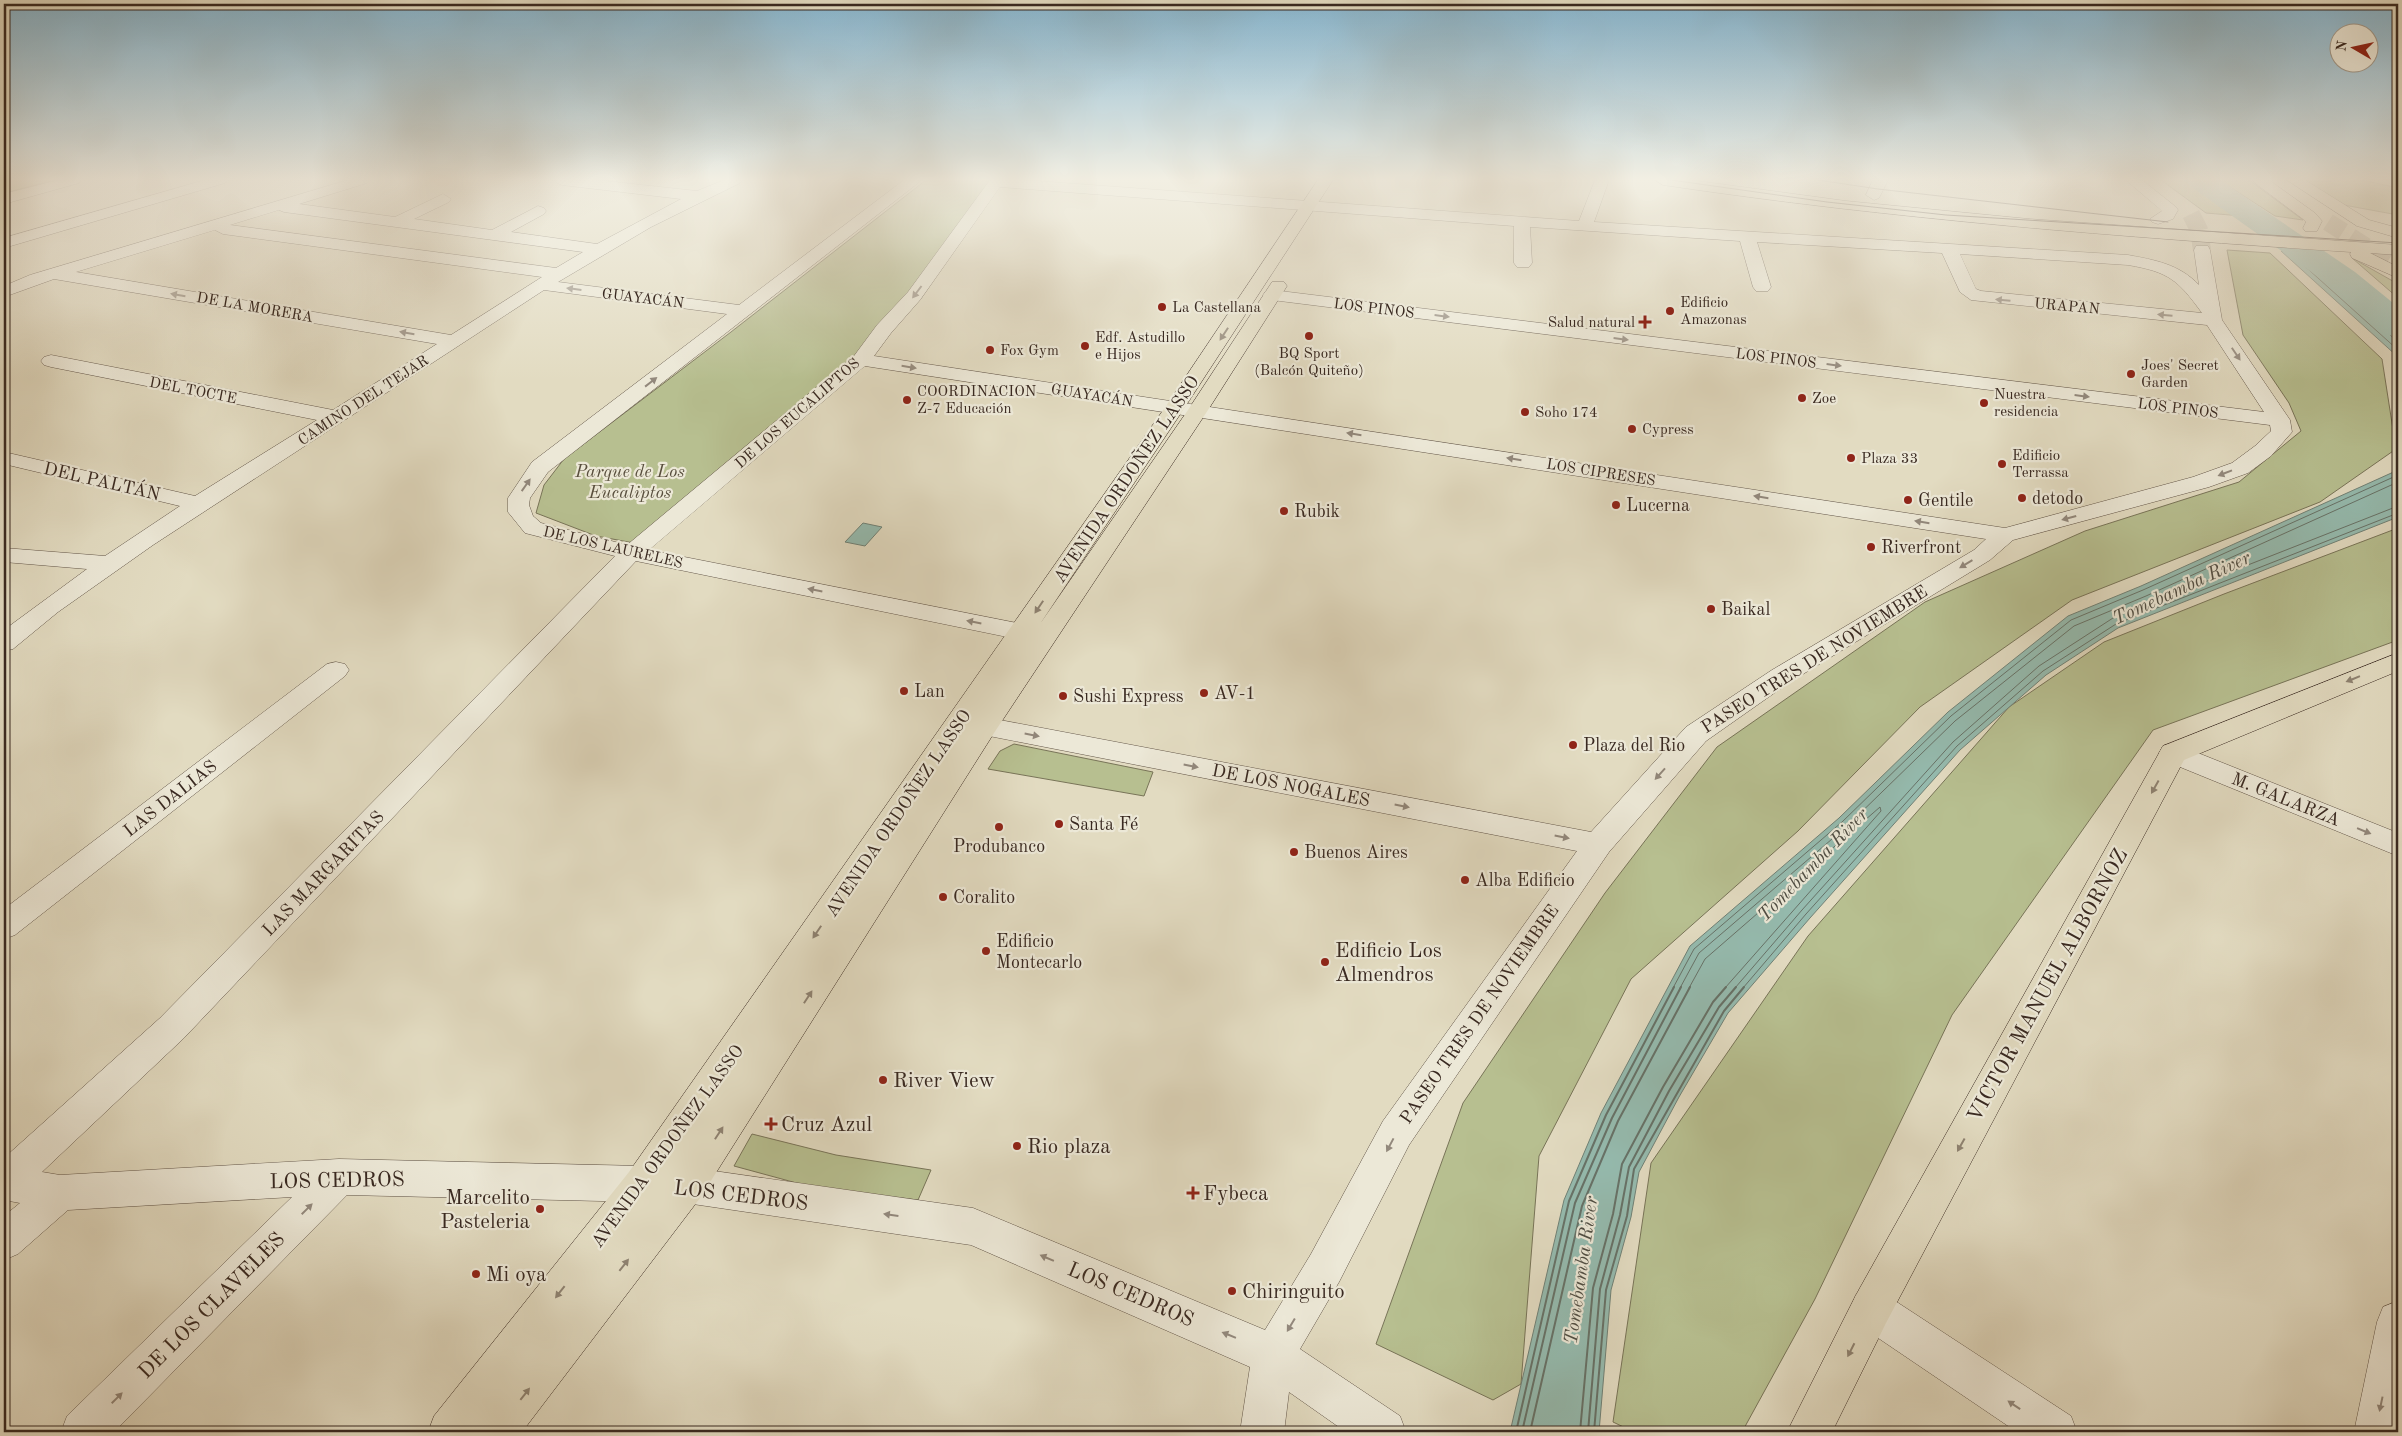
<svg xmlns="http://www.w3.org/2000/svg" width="2402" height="1436" font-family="'Old Standard TT',serif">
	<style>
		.green { fill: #b7bf90; stroke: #787458 }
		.water { fill: #95bbaf; stroke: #708176 }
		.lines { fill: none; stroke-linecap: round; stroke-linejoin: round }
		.shore-far1 { stroke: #677268; stroke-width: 1 }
		.shore { stroke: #677268; stroke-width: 2 }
		.river { fill: #95bbaf; fill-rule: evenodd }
		.minor-tunnel { stroke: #c0b7a1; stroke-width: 18; stroke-dasharray: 18 9; stroke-linecap: butt }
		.major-tunnel { stroke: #c0b7a1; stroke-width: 18; stroke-dasharray: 18 9; stroke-linecap: butt }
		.minor-casing { stroke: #635649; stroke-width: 1 }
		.major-casing { stroke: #392921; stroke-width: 1 }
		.minor { fill: #ece8d7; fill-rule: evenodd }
		.major { fill: #e2dbc1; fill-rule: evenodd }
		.tram { stroke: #392921; stroke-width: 1 }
		.oneway { fill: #92887c }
		.oneway2 { fill: #8e8271 }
		.poi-dot { fill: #8f2418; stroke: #ece8d7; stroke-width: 2 }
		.labels { text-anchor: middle; stroke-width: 4.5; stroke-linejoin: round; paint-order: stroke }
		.far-street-label { font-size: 15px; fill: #392921; stroke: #ece8d7 }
		.far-poi-label { font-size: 15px; fill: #392921; stroke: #ece8d7; text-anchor: start }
		.park-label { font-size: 18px; font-style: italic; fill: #584e3d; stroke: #ece8d7 }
		.street-label { font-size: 18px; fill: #392921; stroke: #ece8d7 }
		.poi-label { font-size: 18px; fill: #392921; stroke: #ece8d7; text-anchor: start }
		.water-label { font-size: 19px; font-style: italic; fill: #504e44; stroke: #ece8d7 }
		.near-poi-label { font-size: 21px; fill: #392921; stroke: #ece8d7; text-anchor: start }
		.near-street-label { font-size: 21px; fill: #392921; stroke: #ece8d7 }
	</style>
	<rect width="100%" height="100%" fill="#e2dbc1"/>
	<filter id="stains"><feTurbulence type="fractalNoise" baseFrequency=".004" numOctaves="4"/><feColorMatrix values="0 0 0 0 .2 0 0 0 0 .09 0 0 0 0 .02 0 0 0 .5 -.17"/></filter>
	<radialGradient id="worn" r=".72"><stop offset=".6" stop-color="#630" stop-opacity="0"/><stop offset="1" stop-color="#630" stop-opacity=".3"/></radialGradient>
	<g class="green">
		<path d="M4,180H55L4,193Z"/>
		<path d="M926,180H994L864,360L645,545L596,536L536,513L544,485L564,459L731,332Z"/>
		<path d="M2161,180H2185L2242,216L2206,213Z"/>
		<path d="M2219,180H2249L2303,220L2275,216Z"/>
		<path d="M2300,180H2362L2398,188V197L2393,196L2398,201V210H2396L2398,215L2333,203Z"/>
		<path d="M2227,250L2270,253L2382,359L2396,449L2320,502L2072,600L1920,707L1798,831L1631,979L1539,1156L1521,1384L1493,1400L1376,1344L1463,1103L1605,893L1717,747L1925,602L2085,531L2239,482L2301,431L2289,403L2243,335Z"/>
		<path d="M2352,258L2398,284V298Z"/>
		<path d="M2398,528V640L2153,730L1952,1015L1815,1299L1742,1432H1634L1613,1422L1651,1163L1808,936L2009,707L2104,642L2224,594Z"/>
		<path d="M1014,744L1153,772L1144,796L988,769L1000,751Z"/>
		<path d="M752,1134L836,1155L931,1170L918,1200L815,1188L734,1166Z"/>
	</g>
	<g class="water">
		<path d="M2185,180H2219L2269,218L2242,216Z"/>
		<path d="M2281,251L2321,252L2398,318V357Z"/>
		<path d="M2398,470V517L2118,628L2046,675L1960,750L1810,918L1728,1013L1679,1097L1639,1172L1631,1217L1611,1290L1599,1432H1510L1564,1200L1601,1113L1690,946L1839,818L1948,712L2068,616L2141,586Z"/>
		<path d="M863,523L882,527L865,546L845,542Z"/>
	</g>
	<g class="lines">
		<g class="shore-far1">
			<path d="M2195,180L2243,211L2247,210L2218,185L2217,180"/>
			<path d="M2398,321L2393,320L2320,257L2299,258V261L2398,350"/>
			<path d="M2398,328L2389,325L2337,280H2333V284L2398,342"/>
			<path d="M1673,988L1694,949L1842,822L1951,716L2071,620L2143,590L2398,475"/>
			<path d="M1680,988L1699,953L1846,827L1955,721L2074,626L2146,596L2398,482"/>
			<path d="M1689,988L1705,959L1880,807L1881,811L1725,988"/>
			<path d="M1735,988L1802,910L1953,742L2039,666L2113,618L2398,506"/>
			<path d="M1743,988L1806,914L1957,746L2043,671L2116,624L2398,513"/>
		</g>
		<g class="shore">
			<path d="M1516,1432L1569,1201L1606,1115L1674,987"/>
			<path d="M1522,1432L1575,1203L1612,1118L1681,987"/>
			<path d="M1530,1432L1582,1206L1618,1121L1690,987"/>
			<path d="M1580,1432L1593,1288L1613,1214L1622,1164L1663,1087L1713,1002L1726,987"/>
			<path d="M1588,1432L1600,1289L1620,1215L1629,1167L1669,1091L1719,1007L1736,987"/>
			<path d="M1594,1432L1606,1290L1627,1216L1634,1169L1724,1011L1744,987"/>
		</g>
		<path class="river" d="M2186,180H2220L2355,272L2398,307V337L2385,334L2331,286L2190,186Z"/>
		<path class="minor-tunnel" d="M2191,214L2199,230L2202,250"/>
		<path class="major-tunnel" d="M2328,222L2388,261"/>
		<defs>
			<g id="minor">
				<path d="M59,180H82L79,183L4,204V194Z"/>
				<path d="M205,180H228L225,183L4,248V238Z"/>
				<path d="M348,180H370L367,183L299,204L395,217L443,194L451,199L449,202L414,219L492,230L538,206L544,208L546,211L544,214L511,232L597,244L681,199L562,185L557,183L555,180H596L697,191L724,180H742L740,183L651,227L558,282L739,305L904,180H920L918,183L548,472L530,498L529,505L533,516L541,523L627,545L854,356L877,325L908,292L990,180H1023L1579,221L1595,180H1609L1594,222L2128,255C2155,260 2179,264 2199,285L2194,250L2196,246H2208L2210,250L2222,320L2290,420L2292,432L2271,456L2248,473L2209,487L2013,540L1990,560L1790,682L1706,741L1609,852L1409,1145L1339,1282L1300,1349L1400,1416L1406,1432H1346L1289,1392L1284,1432H1240L1250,1367L971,1245L686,1203L347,1195L114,1432H61L67,1416L292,1197L68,1210L18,1254L4,1260V1216L20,1203L4,1200V1158L160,1018L615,556L525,533L508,512V498L532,462L727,314L544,290L153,545L58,612L13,649L4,651V630L87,569L4,562V548L105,556L180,506L4,464V452L195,496L317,420L51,367L44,365L41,361L44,357L51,355L333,410L437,344L54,279L4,297V286L30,275ZM1000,187L1514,226V263L1517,267H1529L1532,263L1530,227L1740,241L1753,287L1756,291H1768L1771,287L1757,242L1942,253L1960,292L1971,300L2207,325L2264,412L1272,290L1266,291L1263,295L1266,299L1272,300L2270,425L2271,431L2255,446L2232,463L2193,477L2005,528L874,356L891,333L920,300ZM279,210L284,212L583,252L556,268L230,225ZM215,230L223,234L542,277L451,335L76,272ZM1960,254L2128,265C2169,272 2178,280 2202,313L1981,291L1976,289ZM865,366L1986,539L1974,550L1772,670L1686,727L1591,832L984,717L974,719L970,726L974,733L984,735L1577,851L1383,1121L1311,1254L1265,1330L973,1208L686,1167L339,1159L60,1175L42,1172L184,1038L636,561L1022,640L1031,638L1035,632L1031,626L1022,624L649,550Z"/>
				<path d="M1873,180H1888L1879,198L1874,200L1866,195Z"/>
				<path d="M2126,180H2142L2176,207L2178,210L2173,219L2158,224L2152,222L2150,219L2162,211Z"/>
				<path d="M336,662L345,664L349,670L345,676L15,935L4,939V909L327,664Z"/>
				<path d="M2173,743L2398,833V856L2163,760L2159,753L2163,746Z"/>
				<path d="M1871,1288L1886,1295L2071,1416L2077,1432H2017L1856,1323L1850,1309L1856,1295Z"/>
				<path d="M2398,1301V1432H2354L2377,1322L2383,1307Z"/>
			</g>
			<g id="major">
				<path d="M1318,180H1333L1185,407L1040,624L1188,410L1272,282H1284L1287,286L1208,410L994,733L700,1198L522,1432H428L434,1416L629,1172L1166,406Z"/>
				<path d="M1655,180H1690L1846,201L2029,219L2398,245V255L2370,253L2398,267V278L2352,258L2350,254L2351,252C2121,237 1891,219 1663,185Z"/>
				<path d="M2253,180H2269L2315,213L2322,221L2317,231H2305L2303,228L2306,222L2303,219L2255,183Z"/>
				<path d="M2287,180H2305L2369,220L2398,228V238L2357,226Z"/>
				<path d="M2398,653V671L2184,760L1886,1323L1832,1432H1787L1856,1295L2163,746Z"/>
			</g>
		</defs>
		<use href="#minor" class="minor-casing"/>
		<use href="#major" class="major-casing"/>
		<use href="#minor" class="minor"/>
		<use href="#major" class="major"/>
		<g class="tram">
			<path d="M1671,180L1827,202L1946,215L2398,243"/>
			<path d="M1818,180L1878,189L2168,222"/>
		</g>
	</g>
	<defs><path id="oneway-solid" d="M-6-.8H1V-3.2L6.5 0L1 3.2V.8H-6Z" transform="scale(1.25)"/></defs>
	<g class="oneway">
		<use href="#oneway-solid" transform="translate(574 289) rotate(-173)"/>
		<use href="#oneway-solid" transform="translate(917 292) rotate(127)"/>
		<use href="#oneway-solid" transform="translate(178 295) rotate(-170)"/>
		<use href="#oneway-solid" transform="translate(2003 300) rotate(-175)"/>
		<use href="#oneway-solid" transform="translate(2165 315) rotate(-175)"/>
		<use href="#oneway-solid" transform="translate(1442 316) rotate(7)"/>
		<use href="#oneway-solid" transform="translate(407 333) rotate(-170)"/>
		<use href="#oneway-solid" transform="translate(1621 339) rotate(7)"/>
		<use href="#oneway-solid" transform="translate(2236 354) rotate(56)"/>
		<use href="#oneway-solid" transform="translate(1834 365) rotate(7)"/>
		<use href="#oneway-solid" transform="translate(909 367) rotate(9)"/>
		<use href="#oneway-solid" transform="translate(651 382) rotate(-38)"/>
		<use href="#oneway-solid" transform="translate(2082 396) rotate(7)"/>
		<use href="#oneway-solid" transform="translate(1354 434) rotate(-171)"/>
		<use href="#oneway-solid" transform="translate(1514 459) rotate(-171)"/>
		<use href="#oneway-solid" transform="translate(2225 473) rotate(159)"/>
		<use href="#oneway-solid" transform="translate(526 485) rotate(-55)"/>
		<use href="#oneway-solid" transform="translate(1761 497) rotate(-171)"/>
		<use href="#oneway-solid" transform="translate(2069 518) rotate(165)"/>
		<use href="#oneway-solid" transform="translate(1922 522) rotate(-171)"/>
		<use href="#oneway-solid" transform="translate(1966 564) rotate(149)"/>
		<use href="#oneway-solid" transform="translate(815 590) rotate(-169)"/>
		<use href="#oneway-solid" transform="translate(974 622) rotate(-169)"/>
		<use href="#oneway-solid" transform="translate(1032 735) rotate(11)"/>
		<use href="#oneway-solid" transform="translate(1191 766) rotate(11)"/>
		<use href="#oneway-solid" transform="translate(1660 774) rotate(132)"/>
		<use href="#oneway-solid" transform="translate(1402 806) rotate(11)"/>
		<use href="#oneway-solid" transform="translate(2364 831) rotate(22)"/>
		<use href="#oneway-solid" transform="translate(1562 837) rotate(11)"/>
		<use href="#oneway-solid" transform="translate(1390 1145) rotate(118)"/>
		<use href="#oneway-solid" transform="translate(307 1209) rotate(-45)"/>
		<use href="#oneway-solid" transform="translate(891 1215) rotate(-172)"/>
		<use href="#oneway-solid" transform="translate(1047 1258) rotate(-157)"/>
		<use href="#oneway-solid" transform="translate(1291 1325) rotate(121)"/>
		<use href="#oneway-solid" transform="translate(1229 1335) rotate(-158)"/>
		<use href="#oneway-solid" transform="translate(117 1398) rotate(-45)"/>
		<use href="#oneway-solid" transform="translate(2381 1404) rotate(102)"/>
		<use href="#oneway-solid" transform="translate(2014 1405) rotate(-146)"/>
	</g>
	<g class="oneway2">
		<use href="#oneway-solid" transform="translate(1224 334) rotate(123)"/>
		<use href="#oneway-solid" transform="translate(1039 607) rotate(124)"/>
		<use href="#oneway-solid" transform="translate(2353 679) rotate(158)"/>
		<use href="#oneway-solid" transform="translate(2155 787) rotate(119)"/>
		<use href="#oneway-solid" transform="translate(817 932) rotate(124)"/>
		<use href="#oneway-solid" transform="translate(808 997) rotate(-57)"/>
		<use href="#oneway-solid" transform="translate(719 1133) rotate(-57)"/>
		<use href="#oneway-solid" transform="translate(1961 1145) rotate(119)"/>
		<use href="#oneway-solid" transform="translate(624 1265) rotate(-52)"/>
		<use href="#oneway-solid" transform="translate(560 1292) rotate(128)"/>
		<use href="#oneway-solid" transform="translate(1851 1350) rotate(117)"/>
		<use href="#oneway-solid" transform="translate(525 1394) rotate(-52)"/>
	</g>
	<linearGradient id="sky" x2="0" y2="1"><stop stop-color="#87b7d1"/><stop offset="0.47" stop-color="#f2efe3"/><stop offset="1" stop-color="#f2efe3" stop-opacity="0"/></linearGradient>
	<rect width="2402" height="381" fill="url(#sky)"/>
	<g class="poi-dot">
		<circle cx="1162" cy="307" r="5"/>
		<circle cx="1670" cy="311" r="5"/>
		<path d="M1642.5 314.5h5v5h5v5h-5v5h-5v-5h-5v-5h5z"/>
		<circle cx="1309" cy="336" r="5"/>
		<circle cx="1085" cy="346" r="5"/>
		<circle cx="990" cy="350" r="5"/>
		<circle cx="2131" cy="374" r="5"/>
		<circle cx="1802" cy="398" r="5"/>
		<circle cx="907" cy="400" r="5"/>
		<circle cx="1984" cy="403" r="5"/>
		<circle cx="1525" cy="412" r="5"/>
		<circle cx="1632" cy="429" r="5"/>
		<circle cx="1851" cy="458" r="5"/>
		<circle cx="2002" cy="464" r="5"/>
		<circle cx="2022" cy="498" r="5"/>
		<circle cx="1908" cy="500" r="5"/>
		<circle cx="1616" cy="505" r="5"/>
		<circle cx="1284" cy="511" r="5"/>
		<circle cx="1871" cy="547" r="5"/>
		<circle cx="1711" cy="609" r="5"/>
		<circle cx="904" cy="691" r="5"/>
		<circle cx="1204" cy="693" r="5"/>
		<circle cx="1063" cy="696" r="5"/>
		<circle cx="1573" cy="745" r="5"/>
		<circle cx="1059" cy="824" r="5"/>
		<circle cx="999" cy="827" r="5"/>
		<circle cx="1294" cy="852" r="5"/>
		<circle cx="1465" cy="880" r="5"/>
		<circle cx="943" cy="897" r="5"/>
		<circle cx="986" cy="951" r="5"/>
		<circle cx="1325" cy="962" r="5"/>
		<circle cx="883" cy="1080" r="5"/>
		<path d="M768.5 1116.5h5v5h5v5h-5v5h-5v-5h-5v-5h5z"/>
		<circle cx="1017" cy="1146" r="5"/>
		<path d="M1190.5 1185.5h5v5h5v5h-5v5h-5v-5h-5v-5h5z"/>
		<circle cx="540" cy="1209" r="5"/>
		<circle cx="476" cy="1274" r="5"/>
		<circle cx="1232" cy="1291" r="5"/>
	</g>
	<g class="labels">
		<g class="far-street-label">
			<text transform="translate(643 298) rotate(7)" y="5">GUAYACÁN</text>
			<text transform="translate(2067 306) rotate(5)" y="5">URAPAN</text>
			<text transform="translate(255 307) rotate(10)" y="5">DE LA MORERA</text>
			<text transform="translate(1374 308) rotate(7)" y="5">LOS PINOS</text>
			<text transform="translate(1776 358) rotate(7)" y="5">LOS PINOS</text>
			<text transform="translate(193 390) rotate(11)" y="5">DEL TOCTE</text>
			<text transform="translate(1092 395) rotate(9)" y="5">GUAYACÁN</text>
			<text transform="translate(363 400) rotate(-33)" y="5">CAMINO DEL TEJAR</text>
			<text transform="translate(2178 408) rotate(7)" y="5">LOS PINOS</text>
			<text transform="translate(797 413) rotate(-41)" y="5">DE LOS EUCALIPTOS</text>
			<text transform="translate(1601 472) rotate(9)" y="5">LOS CIPRESES</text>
			<text transform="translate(613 547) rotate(13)" y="5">DE LOS LAURELES</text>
		</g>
		<g class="far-poi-label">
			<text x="1680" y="307">Edificio<tspan x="1680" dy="17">Amazonas</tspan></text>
			<text x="1172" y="312">La Castellana</text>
			<text x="1635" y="327" text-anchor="end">Salud natural</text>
			<text x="1095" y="342">Edf. Astudillo<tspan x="1095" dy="17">e Hijos</tspan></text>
			<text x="1000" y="355">Fox Gym</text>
			<text x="1309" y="358" text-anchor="middle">BQ Sport<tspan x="1309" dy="17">(Balcón Quiteño)</tspan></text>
			<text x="2141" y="370">Joes' Secret<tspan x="2141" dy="17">Garden</tspan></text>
			<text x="917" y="396">COORDINACION<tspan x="917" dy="17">Z-7 Educación</tspan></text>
			<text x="1994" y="399">Nuestra<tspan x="1994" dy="17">residencia</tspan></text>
			<text x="1812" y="403">Zoe</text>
			<text x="1535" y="417">Soho 174</text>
			<text x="1642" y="434">Cypress</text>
			<text x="2012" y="460">Edificio<tspan x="2012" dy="17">Terrassa</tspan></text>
			<text x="1861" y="463">Plaza 33</text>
		</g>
		<g class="park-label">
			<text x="630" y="477">Parque de Los<tspan x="630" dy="21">Eucaliptos</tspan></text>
		</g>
		<g class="street-label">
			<text transform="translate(1126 479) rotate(-56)" y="6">AVENIDA ORDOÑEZ LASSO</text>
			<text transform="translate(102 481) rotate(13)" y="6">DEL PALTÁN</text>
			<text transform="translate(1814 659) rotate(-32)" y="6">PASEO TRES DE NOVIEMBRE</text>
			<text transform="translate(1291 785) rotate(11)" y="6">DE LOS NOGALES</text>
			<text transform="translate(170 798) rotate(-38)" y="6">LAS DALIAS</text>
			<text transform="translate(2286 799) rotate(22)" y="6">M. GALARZA</text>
			<text transform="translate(898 813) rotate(-56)" y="6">AVENIDA ORDOÑEZ LASSO</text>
			<text transform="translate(323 873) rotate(-46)" y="6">LAS MARGARITAS</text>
			<text transform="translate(1479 1014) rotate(-55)" y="6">PASEO TRES DE NOVIEMBRE</text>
			<text transform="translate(667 1146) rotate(-54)" y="6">AVENIDA ORDOÑEZ LASSO</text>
		</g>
		<g class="poi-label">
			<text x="2032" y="504">detodo</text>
			<text x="1918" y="506">Gentile</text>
			<text x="1626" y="511">Lucerna</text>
			<text x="1294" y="517">Rubik</text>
			<text x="1881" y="553">Riverfront</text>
			<text x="1721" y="615">Baikal</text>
			<text x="914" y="697">Lan</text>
			<text x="1214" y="699">AV-1</text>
			<text x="1073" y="702">Sushi Express</text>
			<text x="1583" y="751">Plaza del Rio</text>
			<text x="1069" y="830">Santa Fé</text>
			<text x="999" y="852" text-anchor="middle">Produbanco</text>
			<text x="1304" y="858">Buenos Aires</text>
			<text x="1475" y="886">Alba Edificio</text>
			<text x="953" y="903">Coralito</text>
			<text x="996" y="947">Edificio<tspan x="996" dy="21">Montecarlo</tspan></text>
		</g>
		<g class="water-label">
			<text transform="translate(2181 587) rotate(-25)" y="7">Tomebamba River</text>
			<text transform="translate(1812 864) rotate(-46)" y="7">Tomebamba River</text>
			<text transform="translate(1580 1270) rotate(-82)" y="7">Tomebamba River</text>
		</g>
		<g class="near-poi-label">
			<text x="1335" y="957">Edificio Los<tspan x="1335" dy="24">Almendros</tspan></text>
			<text x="893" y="1087">River View</text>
			<text x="781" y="1131">Cruz Azul</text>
			<text x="1027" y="1153">Rio plaza</text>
			<text x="1203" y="1200">Fybeca</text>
			<text x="530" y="1204" text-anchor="end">Marcelito<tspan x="530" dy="24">Pasteleria</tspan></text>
			<text x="486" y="1281">Mi oya</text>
			<text x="1242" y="1298">Chiringuito</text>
		</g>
		<g class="near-street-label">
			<text transform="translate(2047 985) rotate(-61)" y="7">VICTOR MANUEL ALBORNOZ</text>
			<text transform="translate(337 1180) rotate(-1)" y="7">LOS CEDROS</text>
			<text transform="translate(741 1195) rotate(7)" y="7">LOS CEDROS</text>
			<text transform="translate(1131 1294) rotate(23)" y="7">LOS CEDROS</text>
			<text transform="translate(211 1305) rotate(-45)" y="7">DE LOS CLAVELES</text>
		</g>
	</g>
	<rect width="2402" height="1436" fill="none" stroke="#e2dbc1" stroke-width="20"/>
	<rect x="5" y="5" width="2392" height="1426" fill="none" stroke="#392921" stroke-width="2.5"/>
	<rect x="10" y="10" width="2382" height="1416" fill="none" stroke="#392921"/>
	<g transform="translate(2354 48) rotate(279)"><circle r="24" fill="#ece8d7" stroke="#a49c8e"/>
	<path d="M0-4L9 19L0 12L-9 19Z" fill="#8f2418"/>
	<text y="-8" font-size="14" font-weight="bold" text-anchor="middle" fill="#392921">N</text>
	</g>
	<rect width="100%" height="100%" filter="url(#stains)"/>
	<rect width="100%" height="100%" fill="url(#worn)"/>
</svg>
